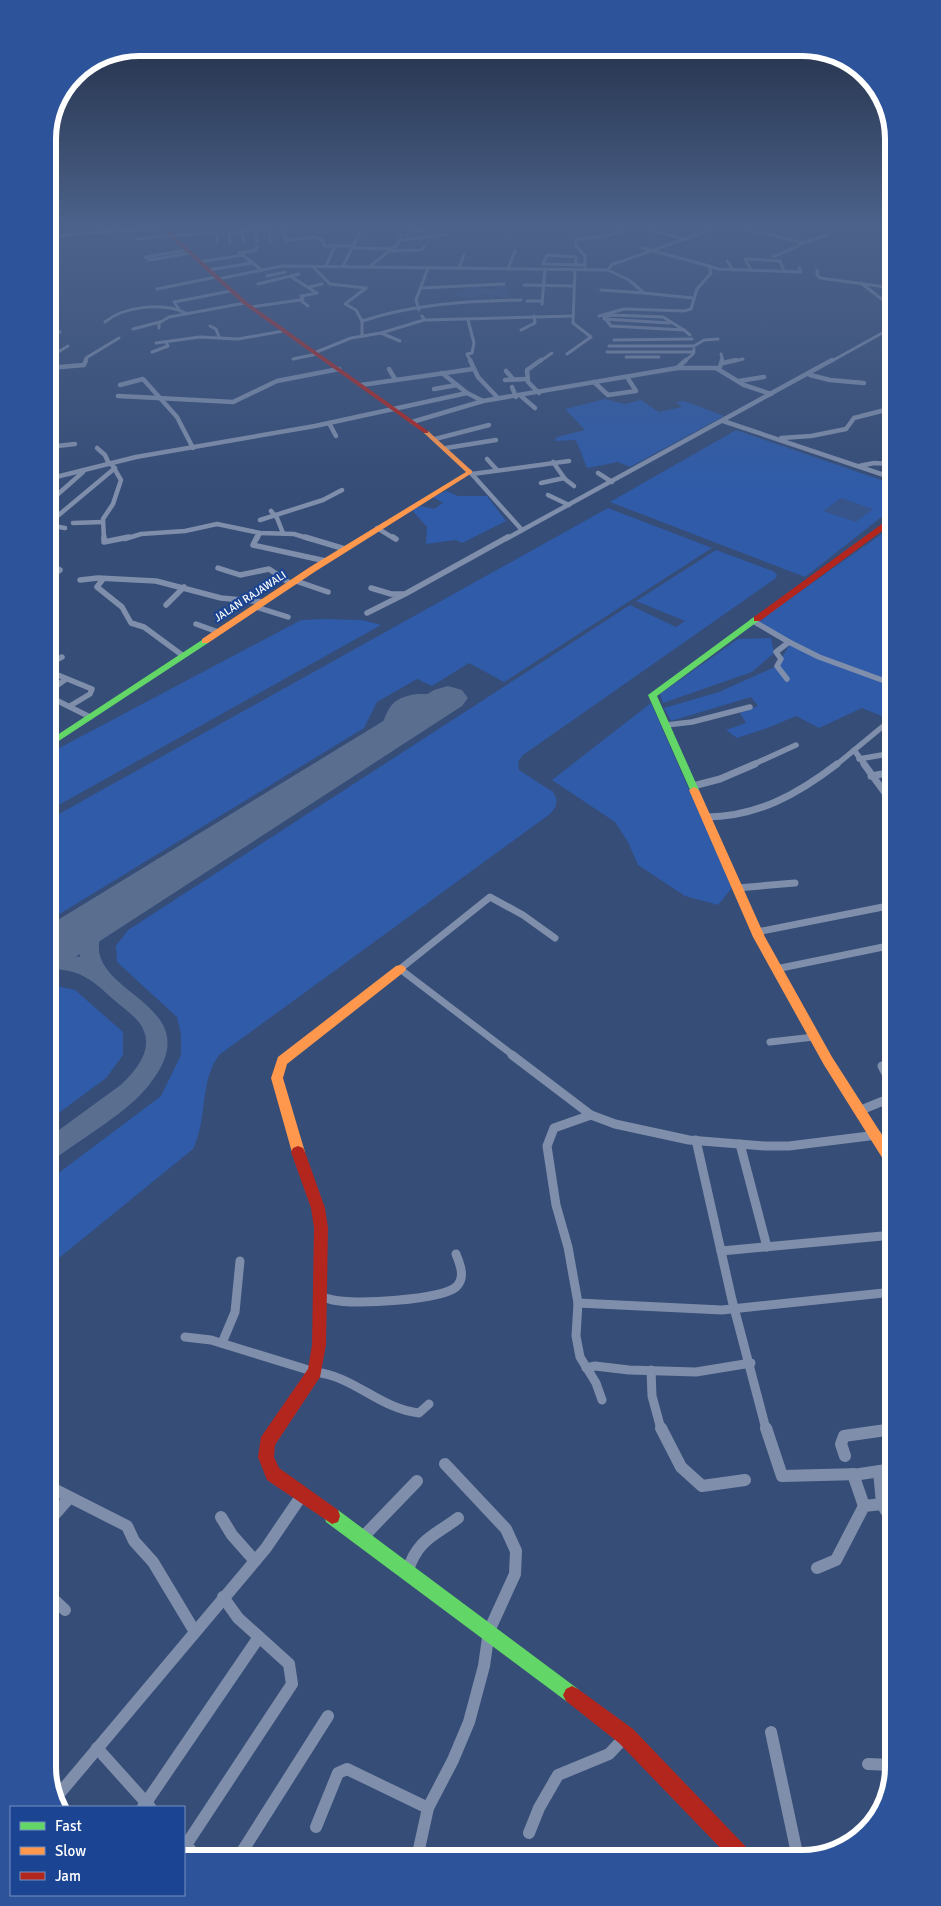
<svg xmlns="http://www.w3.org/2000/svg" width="941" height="1906" font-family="Signika,sans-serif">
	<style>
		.green { fill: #2f5ba8 }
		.water { fill: #37548b }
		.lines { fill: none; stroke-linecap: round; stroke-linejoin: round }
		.taxiway { fill: #5a6e90; fill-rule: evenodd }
		.runway { fill: #5a6e90; fill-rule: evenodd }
		.street-far5 { stroke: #7f8eaa; stroke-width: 3 }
		.street-far4 { stroke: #7f8eaa; stroke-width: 4.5 }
		.street-far3 { stroke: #7f8eaa; stroke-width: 5.5 }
		.street-far2 { stroke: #7f8eaa; stroke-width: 7 }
		.street-far1 { stroke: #7f8eaa; stroke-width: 9 }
		.street { stroke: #7f8eaa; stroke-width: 12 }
		.fast { fill: #63d668; fill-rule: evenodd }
		.slow { fill: #ff974d; fill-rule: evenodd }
		.jam { fill: #b3261e; fill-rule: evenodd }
		.labels { text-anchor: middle; stroke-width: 4.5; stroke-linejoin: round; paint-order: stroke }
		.far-street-label { font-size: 11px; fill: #fff; stroke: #1b4592 }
		.rim { fill: none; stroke: #fff; stroke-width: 6 }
	</style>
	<rect width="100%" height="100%" fill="#364d77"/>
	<g class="green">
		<path d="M605,399L624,404L641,400L659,412L682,407L676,402L685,401L724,416L630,467L618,462L587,468L576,440L554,441L557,437L585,430L565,409Z"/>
		<path d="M736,430L893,484V508L805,577L610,502Z"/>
		<path d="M446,491L458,496H487L506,521L462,543L456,540L426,544L427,527L412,510L421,506L434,509L443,503L433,497Z"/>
		<path d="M608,508L712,548L504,682L469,663L432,686L417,679L377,702L364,728L48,921V820Z"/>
		<path d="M893,526V709L884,717L862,708L819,728L796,716L770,727L737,738L726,730L746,723L740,713L758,706L751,697L671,721L664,708L719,692L777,666L790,644L757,622Z"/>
		<path d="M716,550L773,571L777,575L776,578L523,755L518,762L519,770L553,792C559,801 557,806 550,814L219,1055C199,1082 208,1119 193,1149L48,1267V1181L161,1096L181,1055V1035L177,1017L117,962L116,946L128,930L630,605L676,627L685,621L636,601Z"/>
		<path d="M323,619L362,620L381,625L48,811V754L301,620Z"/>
		<path d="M771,638L774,653L752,672L663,703L660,694L738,639Z"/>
		<path d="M651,703L732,888L718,905L685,896L638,865L628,842L615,822L552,780Z"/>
		<path d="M52,985L75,990L123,1032V1055L106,1078L48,1121V987Z"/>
	</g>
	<g class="water">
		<path d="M504,286L510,293L506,294L508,298H501L499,294H494V299L492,300L487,294H477V299L457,296L455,293C462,293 469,288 473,287C480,285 488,291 497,291L495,287Z"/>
		<path d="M841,498L873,509L856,522L823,511Z"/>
	</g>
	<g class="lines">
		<g class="taxiway">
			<path d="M417,694H430L446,700L449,708C439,723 421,727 404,731L396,727L388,744H376L374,740C390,716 382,699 417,694ZM424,703L433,707L423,714L397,724C401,710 408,703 424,703Z"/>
			<path d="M105,907L112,909L115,914C109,924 100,931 99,944C94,996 212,1006 149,1085C128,1112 84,1137 56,1158L48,1161V1138L122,1084C137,1069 154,1049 142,1027C136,1016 123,1008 114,1000C91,979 80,969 48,969V955L59,954L80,957C77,939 85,913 105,907Z"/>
		</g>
		<path class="runway" d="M448,686L462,690L468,698L462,706L66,963L48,968V926L434,690Z"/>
		<g class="street-far5">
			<path d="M54,223L56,228"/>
			<path d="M75,223L116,231L164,229"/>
			<path d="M421,223L426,226"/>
			<path d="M281,224L286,240L313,237L323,240L324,246H354"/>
			<path d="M494,224L517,226L536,224L534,223"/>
			<path d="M536,224L557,226"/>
			<path d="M726,224L804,243L773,257"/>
			<path d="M886,227L893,225"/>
			<path d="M864,230L884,223"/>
			<path d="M269,232L271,241"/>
			<path d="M256,233L257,242"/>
			<path d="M242,234L244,242"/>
			<path d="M229,235L230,243"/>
			<path d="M407,235L409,231L422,230L430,237"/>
			<path d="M173,236L307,226"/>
			<path d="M217,236V243"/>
			<path d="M48,237L111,231"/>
			<path d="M136,239L171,235"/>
			<path d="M400,240L445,235"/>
			<path d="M804,243L829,234"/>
			<path d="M884,243L893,241"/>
			<path d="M353,248L392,249"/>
			<path d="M187,250L145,257L150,260L190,253"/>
			<path d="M390,251L421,250L424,247"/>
			<path d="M239,253L254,251L257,247"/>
			<path d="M727,261L733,270"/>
			<path d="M199,262L243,255L260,269"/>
			<path d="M576,264V257L547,255L543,264L584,265"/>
			<path d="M312,266L330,284L366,288"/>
			<path d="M326,266L335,246"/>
			<path d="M343,266L363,227L377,223"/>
			<path d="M709,266L718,269L801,272L799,268"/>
			<path d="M369,267L398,244L402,235L397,228L373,227"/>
			<path d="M459,268L464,255"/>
			<path d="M508,269L515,251"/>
			<path d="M585,269V256L576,246L575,240L610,235L635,226L685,239"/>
			<path d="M208,270L252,263"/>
			<path d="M608,270L611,265L730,223"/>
			<path d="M751,270L745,259L780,261L784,271"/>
			<path d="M817,270V275L820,278L893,288"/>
			<path d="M267,276L285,272"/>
			<path d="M218,279L282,266L608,270L629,280L644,293L693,298"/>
			<path d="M861,283L893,308"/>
			<path d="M258,284L299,274"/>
			<path d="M524,285L574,286"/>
			<path d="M309,287L322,284"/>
			<path d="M421,288L504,284"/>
			<path d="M157,289L216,277"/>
			<path d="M601,290L644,293"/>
			<path d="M300,300L308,306"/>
			<path d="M527,301H542"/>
			<path d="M542,304L545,269"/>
			<path d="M251,307L300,300L303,299L301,296L317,293L290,276"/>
			<path d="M179,309L174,302L231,291"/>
			<path d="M419,310L416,300L428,268"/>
			<path d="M612,315L663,317L684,330L611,326L604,317Z"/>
			<path d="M422,316L425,320L573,316"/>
			<path d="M599,316L624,309L684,311L691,309L697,289L711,273L709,266L642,248"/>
			<path d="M604,319L670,323"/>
			<path d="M468,320L474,343L472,353L467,354L471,362"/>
			<path d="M362,321L356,310L345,304L366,288"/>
			<path d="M105,322C124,306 163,302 186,313"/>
			<path d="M210,326L216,329L219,337"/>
			<path d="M159,328V323L169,317L245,303"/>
			<path d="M133,329L160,322"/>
			<path d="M521,330L535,323L534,316"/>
			<path d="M684,330L690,335"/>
			<path d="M381,333L400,341"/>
			<path d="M362,336V321C414,304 467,301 521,300"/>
			<path d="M48,337L60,332"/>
			<path d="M614,340L692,339"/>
			<path d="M156,343L200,337L238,339L283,331"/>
			<path d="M609,346H694L704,340L718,339"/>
			<path d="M152,352L168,346L166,342"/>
			<path d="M607,352H694"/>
			<path d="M314,353L351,338L381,333L424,320"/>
			<path d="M567,354L591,337L573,323L575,270"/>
			<path d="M721,354L723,362"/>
			<path d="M626,357H659"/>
			<path d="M48,358L68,346"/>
			<path d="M293,359L317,354"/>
			<path d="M86,362V358L119,338"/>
			<path d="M539,362L552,353"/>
			<path d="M684,362L693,354L694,349"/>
			<path d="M730,362L743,359"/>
			<path d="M830,362L893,327"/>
		</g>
		<g class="street-far4">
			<path d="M470,360L478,377L498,398"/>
			<path d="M723,363L736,360"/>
			<path d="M720,367L722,360"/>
			<path d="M48,368L84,365L86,360"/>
			<path d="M677,368L686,360"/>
			<path d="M389,369L395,379"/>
			<path d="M506,371L513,379"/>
			<path d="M442,373L467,393L483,401"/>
			<path d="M810,375L830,380L864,383"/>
			<path d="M505,380L528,379"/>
			<path d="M739,381L764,377"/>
			<path d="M594,382L608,395L636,391L627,377"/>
			<path d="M120,385L143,379L177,417L193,448"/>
			<path d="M361,385L473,369"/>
			<path d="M512,387L516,397"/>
			<path d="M434,389L457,385"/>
			<path d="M539,393L528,382L527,370L541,360"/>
			<path d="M118,396L158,398"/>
			<path d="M521,396L535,408"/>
			<path d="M158,398L233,402L277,381L339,369"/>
			<path d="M723,421L893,478"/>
			<path d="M412,422L483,401L677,368H716L744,385L771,394"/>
			<path d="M329,423L336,436"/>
			<path d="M781,438L811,436L846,429L854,418L893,408"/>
			<path d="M435,439L489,425"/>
			<path d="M48,447L75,444"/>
			<path d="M97,448L105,455L109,464"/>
			<path d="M446,448L496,440"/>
			<path d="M487,459L497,470"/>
			<path d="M553,462L565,479L574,486"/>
			<path d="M859,466L874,463L893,464L886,452L893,451"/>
			<path d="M470,472L522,530"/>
			<path d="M598,473L612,482"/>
			<path d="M472,474L569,461"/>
			<path d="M48,479L136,457L315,426L467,393"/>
			<path d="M541,483L564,478"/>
			<path d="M548,495L569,505"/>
			<path d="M48,503L83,472"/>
			<path d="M271,511L277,518L283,533"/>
			<path d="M260,520L323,500L342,490"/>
			<path d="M73,523L103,522"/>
			<path d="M48,524L115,468"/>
			<path d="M48,525L65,528"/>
			<path d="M377,528L395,539"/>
			<path d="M104,539L103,519L113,504L121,480L111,463"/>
			<path d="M125,539L141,534L185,531L217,524L260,533L294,534L310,539"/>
			<path d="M257,539L260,533"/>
			<path d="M506,539L832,360"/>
		</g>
		<g class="street-far3">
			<path d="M104,537V542L129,537"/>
			<path d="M257,537L253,545L326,561"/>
			<path d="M305,537L345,549"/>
			<path d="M393,537L396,539"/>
			<path d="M48,564L60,570L48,577"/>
			<path d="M218,568L240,575L269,569L291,584"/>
			<path d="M103,579L97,587L122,607L131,623L144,627L182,655"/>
			<path d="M80,580L98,578L156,581L221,598L264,602"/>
			<path d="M296,581L328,592"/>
			<path d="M371,588L391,594H405L508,537"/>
			<path d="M166,605L184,587"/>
			<path d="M256,607L288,617"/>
			<path d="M367,613L403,595"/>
			<path d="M753,621L789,642L776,652L781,659L777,666L787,679"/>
			<path d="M196,624L218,632"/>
			<path d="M789,642L819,657L893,684"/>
			<path d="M48,664L62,657"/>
			<path d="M48,671L92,689L90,694L70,706"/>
			<path d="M48,692L66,679"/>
			<path d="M48,696L90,717"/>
			<path d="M666,725L692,722L750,707"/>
			<path d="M854,750L865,765"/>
			<path d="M859,759L893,753"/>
			<path d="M752,765L796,745"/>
			<path d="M836,765L893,718"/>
		</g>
		<g class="street-far2">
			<path d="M864,764L893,804"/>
			<path d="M871,776L893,772"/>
			<path d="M693,786L720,779L755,764"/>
			<path d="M706,817C757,817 798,794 837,764"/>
			<path d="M737,888L795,883"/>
			<path d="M757,932L893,905"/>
			<path d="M776,969L893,945"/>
			<path d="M770,1042L814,1037"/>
			<path d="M514,1056L400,969L490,897L523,915L555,938"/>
		</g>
		<g class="street-far1">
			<path d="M512,1055L591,1115L615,1124L689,1140L765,1146H789L877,1135"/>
			<path d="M882,1066L893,1087"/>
			<path d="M861,1110L893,1097"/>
			<path d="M591,1115L554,1128L547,1146L556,1205L568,1247L578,1303L576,1336L580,1357L596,1383L602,1400"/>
			<path d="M696,1140L732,1300L766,1429"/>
			<path d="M740,1144L767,1247"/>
			<path d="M721,1251L893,1235"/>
			<path d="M319,1294C323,1297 328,1299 333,1300C354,1305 441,1300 456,1287C466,1278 460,1264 456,1254"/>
			<path d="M578,1303L722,1310L893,1292"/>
			<path d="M185,1337L211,1340L315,1372C354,1376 380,1409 419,1413L429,1404"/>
			<path d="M222,1343L235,1312L240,1261"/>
			<path d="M586,1368L595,1366L629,1370L696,1372L751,1363"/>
			<path d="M651,1370L652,1396L661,1429"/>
		</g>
		<g class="street">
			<path d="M661,1428L681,1467L702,1486L745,1480"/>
			<path d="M766,1428L782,1476L860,1474L893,1469"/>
			<path d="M845,1456L841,1444L844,1436L893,1429"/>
			<path d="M853,1474L864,1506"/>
			<path d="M48,1486L127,1526L134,1541L153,1562L195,1632"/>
			<path d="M882,1504L893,1522"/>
			<path d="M221,1517L232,1535L255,1561"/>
			<path d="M48,1522L69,1498"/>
			<path d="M363,1537L417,1481"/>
			<path d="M817,1568L836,1560L864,1506L882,1504L879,1471"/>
			<path d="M408,1570C418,1539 434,1536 458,1518"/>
			<path d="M48,1594L65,1610"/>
			<path d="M771,1732L798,1858"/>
			<path d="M97,1748L150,1807"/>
			<path d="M868,1764L893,1765"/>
			<path d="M54,1800L266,1548L302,1495"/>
			<path d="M143,1807L259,1637"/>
			<path d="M316,1827L338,1773L347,1769L428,1808"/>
			<path d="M529,1833L539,1808L558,1775L609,1754L625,1737"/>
			<path d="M184,1842L197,1858"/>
			<path d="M184,1848L292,1684L289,1664L238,1618L223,1597"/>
			<path d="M238,1858L328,1716"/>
			<path d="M417,1858L428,1808L453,1760L469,1722L484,1666L489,1631L515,1574L516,1551L506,1529L445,1464"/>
		</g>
		<g class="fast">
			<path d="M754,617L761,619L657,696L699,790L697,792H691L648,695Z"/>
			<path d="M205,638L208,639V643L48,748V741Z"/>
			<path d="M332,1508L338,1510L578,1689L581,1695L578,1701L572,1704L566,1701L326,1522L324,1516L326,1510Z"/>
		</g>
		<g class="slow">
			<path d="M424,431H428L472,471V473L316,571L208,643H202V639L310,567L466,472L424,433Z"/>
			<path d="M694,787L699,790L765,937L832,1057L893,1152V1169L888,1167L824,1065L753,937L689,790Z"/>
			<path d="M400,965L404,966L406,969L404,972L287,1064L283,1078L305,1152L303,1156L298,1158L293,1156L271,1078L278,1057L396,966Z"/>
		</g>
		<g class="jam">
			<path d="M155,223H160L247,302L428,431V433H424L243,304Z"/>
			<path d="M890,518H893V523L760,621H754V617Z"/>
			<path d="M298,1146L303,1148L305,1152L325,1208L328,1228L326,1345L320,1377L275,1445L274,1457L279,1468L338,1510L340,1516L338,1522L332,1524L267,1480L258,1457L261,1437L308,1369L312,1345L314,1228L311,1208L291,1152L293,1148Z"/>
			<path d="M572,1686L578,1689L633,1729L750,1851L753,1858H730L619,1743L566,1701L563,1695L566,1689Z"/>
		</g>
	</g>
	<linearGradient id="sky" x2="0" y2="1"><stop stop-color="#1e2a41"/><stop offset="0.46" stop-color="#4c628a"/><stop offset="1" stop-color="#4c628a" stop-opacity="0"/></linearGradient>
	<rect width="941" height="490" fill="url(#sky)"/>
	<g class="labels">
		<g class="far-street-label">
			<text transform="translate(250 596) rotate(-33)" y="4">JALAN RAJAWALI</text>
		</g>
	</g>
	<path d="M0 0H941V1906H0ZM139 56H802A83 83 0 0 1 885 139V1767A83 83 0 0 1 802 1850H139A83 83 0 0 1 56 1767V139A83 83 0 0 1 139 56Z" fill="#2d549b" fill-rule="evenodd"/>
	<path class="rim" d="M139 56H802A83 83 0 0 1 885 139V1767A83 83 0 0 1 802 1850H139A83 83 0 0 1 56 1767V139A83 83 0 0 1 139 56Z"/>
	<rect x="10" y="1806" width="175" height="90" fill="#1b4592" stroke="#768fbe"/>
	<rect x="20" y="1822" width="25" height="8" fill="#63d668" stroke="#768fbe"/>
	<text x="55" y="1831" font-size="15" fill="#ffffff">Fast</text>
	<rect x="20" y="1847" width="25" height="8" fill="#ff974d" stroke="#768fbe"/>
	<text x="55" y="1856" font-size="15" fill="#ffffff">Slow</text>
	<rect x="20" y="1872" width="25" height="8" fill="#b3261e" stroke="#768fbe"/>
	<text x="55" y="1881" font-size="15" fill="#ffffff">Jam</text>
</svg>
